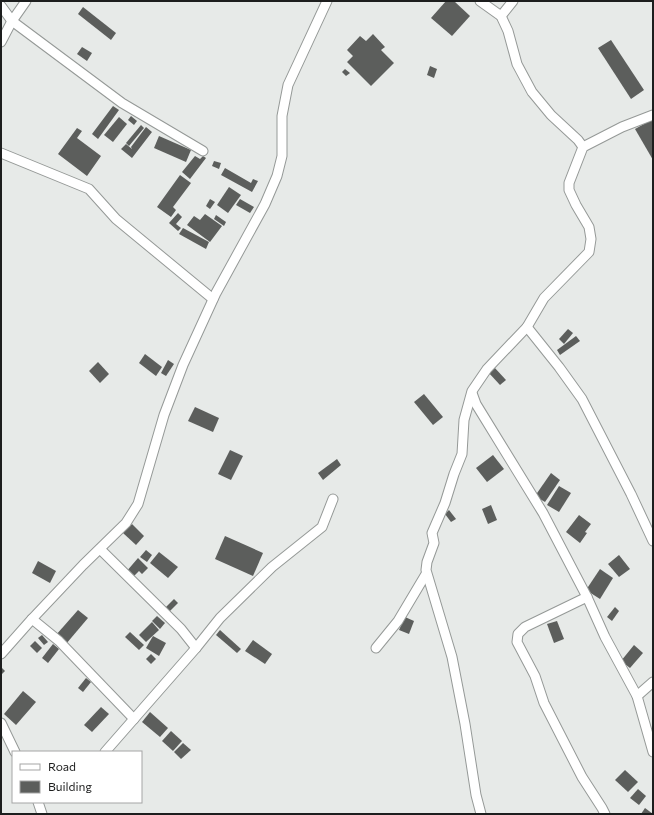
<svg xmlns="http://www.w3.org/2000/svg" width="654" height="815" font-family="Commissioner,sans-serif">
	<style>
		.building { fill: #5c5e5c }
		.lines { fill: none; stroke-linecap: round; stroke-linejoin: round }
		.minor-casing { stroke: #959997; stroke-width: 11 }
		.minor { stroke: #fff; stroke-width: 9 }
	</style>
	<rect width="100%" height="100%" fill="#e7eae8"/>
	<g class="building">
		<path d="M446,1H454L470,16L452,36L431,18Z"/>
		<path d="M83,7L116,33L111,40L78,14Z"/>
		<path d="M373,34L385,47L381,50L394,63L371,86L347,62L353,56L347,50L360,36L366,41Z"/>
		<path d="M611,40L644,90L631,99L598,48Z"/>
		<path d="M82,47L92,53L87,61L77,54Z"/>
		<path d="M430,66L437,69L434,78L427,75Z"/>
		<path d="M345,69L350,73L346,76L342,72Z"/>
		<path d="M113,106L119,110L98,139L92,134Z"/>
		<path d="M131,116L137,121L134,125L128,120Z"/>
		<path d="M119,117L127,124L113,142L104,135Z"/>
		<path d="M653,119V160L635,129Z"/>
		<path d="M141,125L144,128L129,146L126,143Z"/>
		<path d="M146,127L152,132L132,158L121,149L126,144L132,149L131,147Z"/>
		<path d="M77,128L82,131L77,138L101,156L87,176L58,154Z"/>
		<path d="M159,136L191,150L186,162L154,148Z"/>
		<path d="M195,156L200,159L203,156L206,158L190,179L182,172Z"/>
		<path d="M214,161L221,163L219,169L212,166Z"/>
		<path d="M225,168L251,183L253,179L258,181L252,192L221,175Z"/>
		<path d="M180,175L191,183L173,207L176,210L171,217L157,207Z"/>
		<path d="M229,187L241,195L228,213L217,205Z"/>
		<path d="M210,199L215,202L210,209L206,206Z"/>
		<path d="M240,199L254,207L250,213L236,205Z"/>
		<path d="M178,213L182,217L176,224L181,228L178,231L169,223Z"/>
		<path d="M205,214L222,226L210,242L187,225L194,216L200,220Z"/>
		<path d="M216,215L226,222L224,226L214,219Z"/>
		<path d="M183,228L209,242L206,249L179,234Z"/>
		<path d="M568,329L573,333L564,344L559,339Z"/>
		<path d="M576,336L580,341L560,355L557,350Z"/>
		<path d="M145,354L162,367L156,376L139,363Z"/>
		<path d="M168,360L174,364L166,376L161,373Z"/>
		<path d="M98,362L109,374L100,383L89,371Z"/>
		<path d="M494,367L506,380L500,385L488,372Z"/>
		<path d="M424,394L443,417L433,425L414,402Z"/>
		<path d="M195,407L219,418L213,432L188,421Z"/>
		<path d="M230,450L243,456L231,480L218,474Z"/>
		<path d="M493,455L504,469L487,482L476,468Z"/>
		<path d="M337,459L341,465L323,480L318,473Z"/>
		<path d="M551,473L560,480L545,502L535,496Z"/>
		<path d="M559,486L571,493L559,512L547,505Z"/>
		<path d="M491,505L497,520L488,524L482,509Z"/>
		<path d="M449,510L456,519L451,522L445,514Z"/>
		<path d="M579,515L591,524L585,532L587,533L580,543L566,532Z"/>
		<path d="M132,524L144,536L136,545L123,533Z"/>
		<path d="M225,536L263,553L253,576L215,559Z"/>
		<path d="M146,550L152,555L147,562L140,557Z"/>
		<path d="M159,552L178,567L168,578L150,563Z"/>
		<path d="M619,555L630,569L619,577L608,564Z"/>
		<path d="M138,558L148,568L142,574L139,571L132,578L126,572Z"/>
		<path d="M38,561L56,571L50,583L32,573Z"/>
		<path d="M600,569L613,578L600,599L586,590Z"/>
		<path d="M174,599L178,603L168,613L164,609Z"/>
		<path d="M615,607L619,611L612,621L607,617Z"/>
		<path d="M78,610L88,618L66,644L56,635Z"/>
		<path d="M157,616L165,623L160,629L152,621Z"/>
		<path d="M405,617L414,621L409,634L399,630Z"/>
		<path d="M557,621L564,639L554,643L547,624Z"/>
		<path d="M152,622L159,630L146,642L139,635Z"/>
		<path d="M220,630L241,649L237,653L216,635Z"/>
		<path d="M130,632L144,645L139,650L125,637Z"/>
		<path d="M42,635L48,642L44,645L38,638Z"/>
		<path d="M153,636L166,643L159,656L146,648Z"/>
		<path d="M253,640L272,654L265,664L245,651Z"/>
		<path d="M35,641L42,648L37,653L30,646Z"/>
		<path d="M53,644L59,649L48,663L42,658Z"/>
		<path d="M634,645L643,653L630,668L621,661Z"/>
		<path d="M151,654L156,659L151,664L146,659Z"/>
		<path d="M1,667L5,671L1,675Z"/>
		<path d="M86,678L91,682L83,692L78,688Z"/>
		<path d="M23,691L36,702L16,725L4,714Z"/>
		<path d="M101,707L109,714L92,732L84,725Z"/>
		<path d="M150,712L168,728L160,737L142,722Z"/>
		<path d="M171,731L182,741L173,751L162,741Z"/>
		<path d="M183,743L191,750L181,759L174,752Z"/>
		<path d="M625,770L638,782L628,792L615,780Z"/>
		<path d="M638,789L646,796L639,805L630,798Z"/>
		<path d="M645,808L653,814H641Z"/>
	</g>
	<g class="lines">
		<defs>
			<g id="minor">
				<path d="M480,1L501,16L508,31L517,64L532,92L551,115L578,140L583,147"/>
				<path d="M1,6L12,21L122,103L203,151"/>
				<path d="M501,16L513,1"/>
				<path d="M1,42L12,21L26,1"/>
				<path d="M1,153L89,189L116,219L213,299"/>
				<path d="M527,327L559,367L582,399L631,494L653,541"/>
				<path d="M472,393L476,404L543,513L587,597L605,637L637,696L653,752"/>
				<path d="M100,549L181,629L196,648"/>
				<path d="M587,597L525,627L518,634L517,642L535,676L544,703L582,777L602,808L605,814"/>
				<path d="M32,619L59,641L134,719"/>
				<path d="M376,648L398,621L426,574"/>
				<path d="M1,654L32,619L83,565L126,523L138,504L164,415L183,365L216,293L265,204L277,176L282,156V116L288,85L327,1"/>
				<path d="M637,696L653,682"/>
				<path d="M1,723L15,752"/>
				<path d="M105,752L196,648L220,618L272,567L322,527L333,499"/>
				<path d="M38,802L42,814"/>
				<path d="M481,814L476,795L465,724L452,657L426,570L427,562L434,543L432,533L445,503L454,474L462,454L464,420L472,391L487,369L527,327L544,298L589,252L591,239L589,227L576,205L569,190V183L583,147L622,127L653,115"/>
			</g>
		</defs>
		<use href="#minor" class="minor-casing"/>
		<use href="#minor" class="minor"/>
	</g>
	<rect width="654" height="815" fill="none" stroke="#1d1e1e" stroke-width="4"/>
	<rect x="12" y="751" width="130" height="52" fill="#ffffff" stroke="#a5a5a5"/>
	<rect x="20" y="764" width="20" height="6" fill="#ffffff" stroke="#a5a5a5"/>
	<text x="48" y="771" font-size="12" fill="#1d1e1e">Road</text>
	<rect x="20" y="781" width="20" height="12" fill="#5c5e5c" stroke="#a5a5a5"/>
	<text x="48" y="791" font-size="12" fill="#1d1e1e">Building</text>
</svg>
